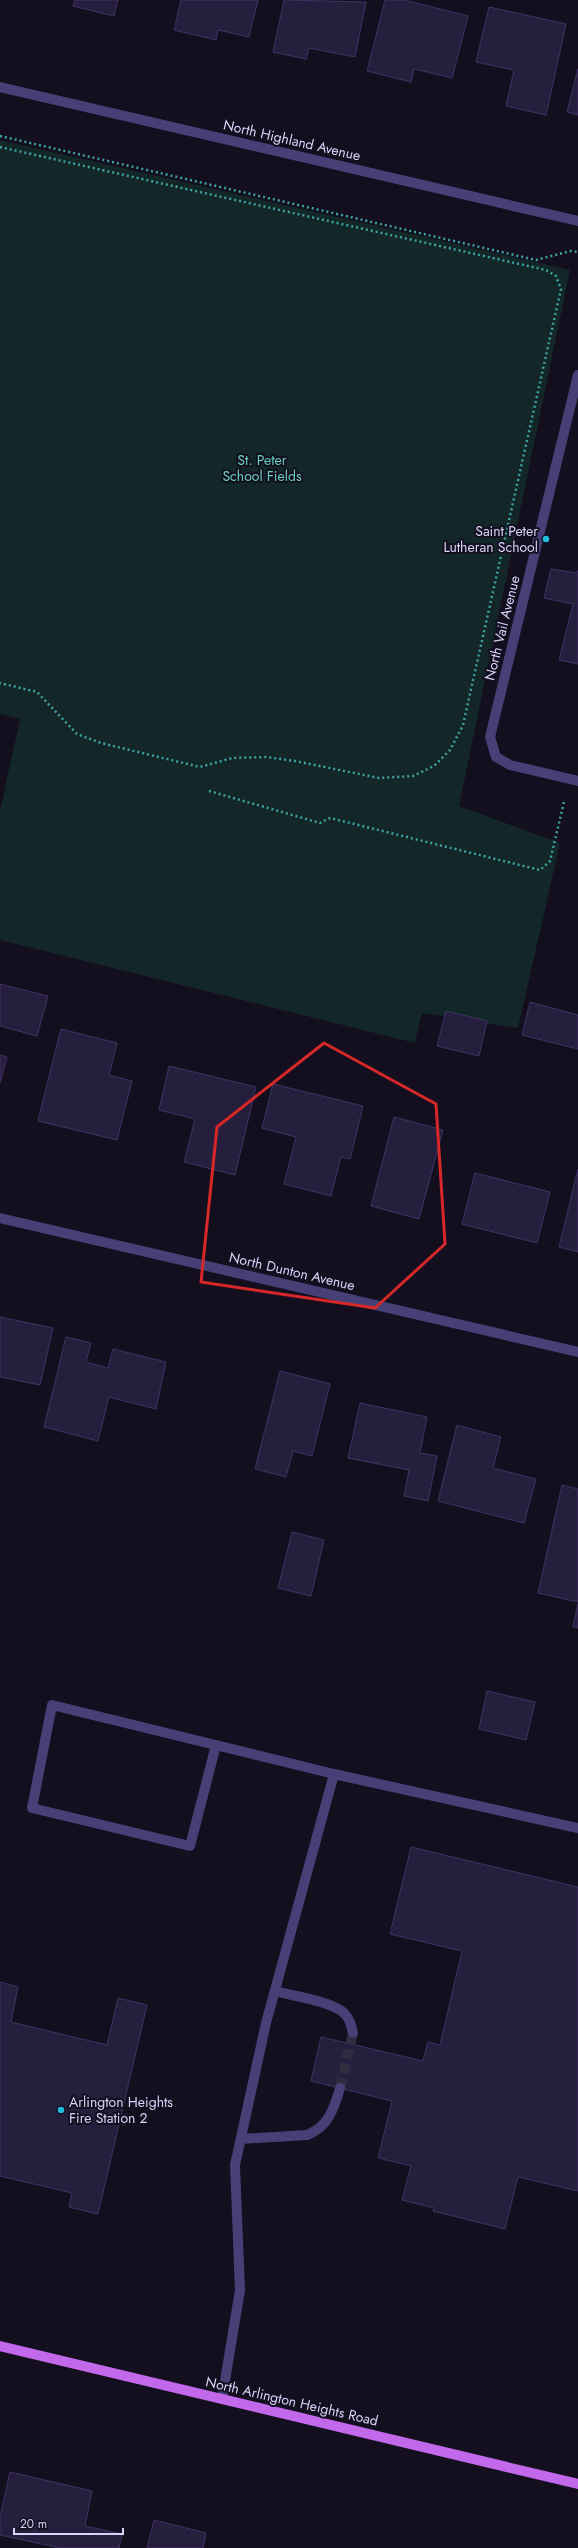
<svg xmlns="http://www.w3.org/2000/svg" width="578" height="2548" font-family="Jost,sans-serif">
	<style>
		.green { fill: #132728 }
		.building { fill: #261e3d; stroke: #403366 }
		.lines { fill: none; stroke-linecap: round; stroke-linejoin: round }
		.minor-tunnel { stroke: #312c40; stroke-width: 10; stroke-dasharray: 10 5; stroke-linecap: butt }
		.path { stroke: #3da3a3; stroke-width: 2.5; stroke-dasharray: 2 3; stroke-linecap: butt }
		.minor { stroke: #464077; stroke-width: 10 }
		.major { stroke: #c268eb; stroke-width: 10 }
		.marked { fill: none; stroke: #d62828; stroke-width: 3; stroke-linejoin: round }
		.poi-dot { fill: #1dbcdb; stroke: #130f1f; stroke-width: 1.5 }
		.labels { text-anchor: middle; stroke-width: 4; stroke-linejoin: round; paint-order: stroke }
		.street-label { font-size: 14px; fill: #d9d3f9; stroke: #130f1f }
		.park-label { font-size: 14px; fill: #69cfbc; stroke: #130f1f }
		.poi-label { font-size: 14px; fill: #d9d3f9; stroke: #130f1f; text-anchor: end }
	</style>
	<rect width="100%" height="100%" fill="#130f1f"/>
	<path class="green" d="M0,140L570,270L459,806L560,843L518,1028L422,1013L415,1043L0,940V811L20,719L0,714Z"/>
	<g class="building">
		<path d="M75,0H118L114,16L73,6Z"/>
		<path d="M181,0H258L249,37L218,30L216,40L174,30Z"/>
		<path d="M284,0L366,2L355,57L309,48L306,59L273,52Z"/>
		<path d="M385,0H404L468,16L452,78L414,69L411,82L367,71Z"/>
		<path d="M489,7L566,24L546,115L506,106L514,70L476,62Z"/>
		<path d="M578,69V115L567,112Z"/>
		<path d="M551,569L577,573L578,570V664L559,660L573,604L544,598Z"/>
		<path d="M0,984L48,996L37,1036L0,1026Z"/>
		<path d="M530,1002L578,1015V1049L522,1035Z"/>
		<path d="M446,1011L487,1021L479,1056L437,1046Z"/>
		<path d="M61,1029L117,1043L109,1075L132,1081L117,1140L38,1121Z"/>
		<path d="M0,1055L7,1057L0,1083Z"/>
		<path d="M169,1066L256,1087L235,1175L184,1162L195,1119L159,1110Z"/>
		<path d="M273,1084L363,1106L350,1159L341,1157L331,1196L284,1184L296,1137L262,1128Z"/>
		<path d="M394,1117L443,1130L419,1219L371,1206Z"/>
		<path d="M578,1169V1252L559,1247Z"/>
		<path d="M475,1173L550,1192L537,1243L462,1224Z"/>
		<path d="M0,1317L53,1328L40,1385L0,1377Z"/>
		<path d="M66,1337L91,1343L86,1362L108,1368L113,1349L166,1362L156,1409L109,1397L98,1441L44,1427Z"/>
		<path d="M280,1371L330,1384L312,1456L293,1451L286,1477L255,1469Z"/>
		<path d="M360,1403L427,1417L420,1453L437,1456L428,1501L404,1496L409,1470L348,1458Z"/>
		<path d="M457,1425L501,1437L493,1468L536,1479L524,1523L438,1501Z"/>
		<path d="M562,1485L578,1489V1602L538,1593Z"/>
		<path d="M292,1532L324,1540L311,1596L278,1588Z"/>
		<path d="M578,1603V1628L573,1627Z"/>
		<path d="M487,1691L535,1702L526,1740L479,1729Z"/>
		<path d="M411,1847L578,1887V2191L518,2177L505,2229L433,2211L434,2208L402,2200L411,2166L378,2158L392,2101L311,2081L321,2037L423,2061L428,2042L440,2045L462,1951L390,1934Z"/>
		<path d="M0,1982L18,1987L11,2022L107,2045L118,1998L147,2005L98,2214L69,2207L72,2193L0,2176Z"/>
		<path d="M10,2472L92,2491L85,2526L122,2534L119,2548H60L0,2535V2517Z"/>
		<path d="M154,2520L206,2533L203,2548H147Z"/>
	</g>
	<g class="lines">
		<path class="minor-tunnel" d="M340,2088L353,2033"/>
		<g class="path">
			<path d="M0,136L536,260L571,251L578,252"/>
			<path d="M0,147L546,270L556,276L561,289L463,725L450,750L434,766L413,776L379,778L295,761L266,757L232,758L200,767L101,743L77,734L37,692L0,683"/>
			<path d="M209,791L320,823L330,818L540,870L550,861L564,802"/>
		</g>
		<g class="minor">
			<path d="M0,87L578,221"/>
			<path d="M578,375L490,737L496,757L510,765L578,781"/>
			<path d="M0,1218L578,1352"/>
			<path d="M216,1745L190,1846L32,1808L52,1705L334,1774"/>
			<path d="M275,1991C292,1996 331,2001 344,2013C350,2019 351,2025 353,2033"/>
			<path d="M241,2139L307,2135C328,2127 334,2109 340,2088"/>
			<path d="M222,2399L240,2290L235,2165L266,2023L334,1774L578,1828"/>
		</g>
		<path class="major" d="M0,2346L578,2484"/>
	</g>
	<path class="marked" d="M324,1043L436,1104L445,1244L375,1308L201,1282L217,1127Z"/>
	<g class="poi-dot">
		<circle cx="546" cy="539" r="4"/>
		<circle cx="61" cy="2110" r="4"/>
	</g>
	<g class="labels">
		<g class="street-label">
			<text transform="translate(292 140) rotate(13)" y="5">North Highland Avenue</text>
			<text transform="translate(502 628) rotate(-76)" y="5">North Vail Avenue</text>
			<text transform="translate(292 1271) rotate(13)" y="5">North Dunton Avenue</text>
			<text transform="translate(292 2401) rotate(13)" y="5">North Arlington Heights Road</text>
		</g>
		<g class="park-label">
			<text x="262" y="465">St. Peter<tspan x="262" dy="16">School Fields</tspan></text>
		</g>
		<g class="poi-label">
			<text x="538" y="536">Saint Peter<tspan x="538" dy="16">Lutheran School</tspan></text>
			<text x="69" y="2107" text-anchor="start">Arlington Heights<tspan x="69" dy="16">Fire Station 2</tspan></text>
		</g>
	</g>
	<path d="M14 2528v6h109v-6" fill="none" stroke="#d9d3f9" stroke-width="2"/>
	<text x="20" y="2528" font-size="12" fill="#d9d3f9" stroke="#130f1f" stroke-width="3" paint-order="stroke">20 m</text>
</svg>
